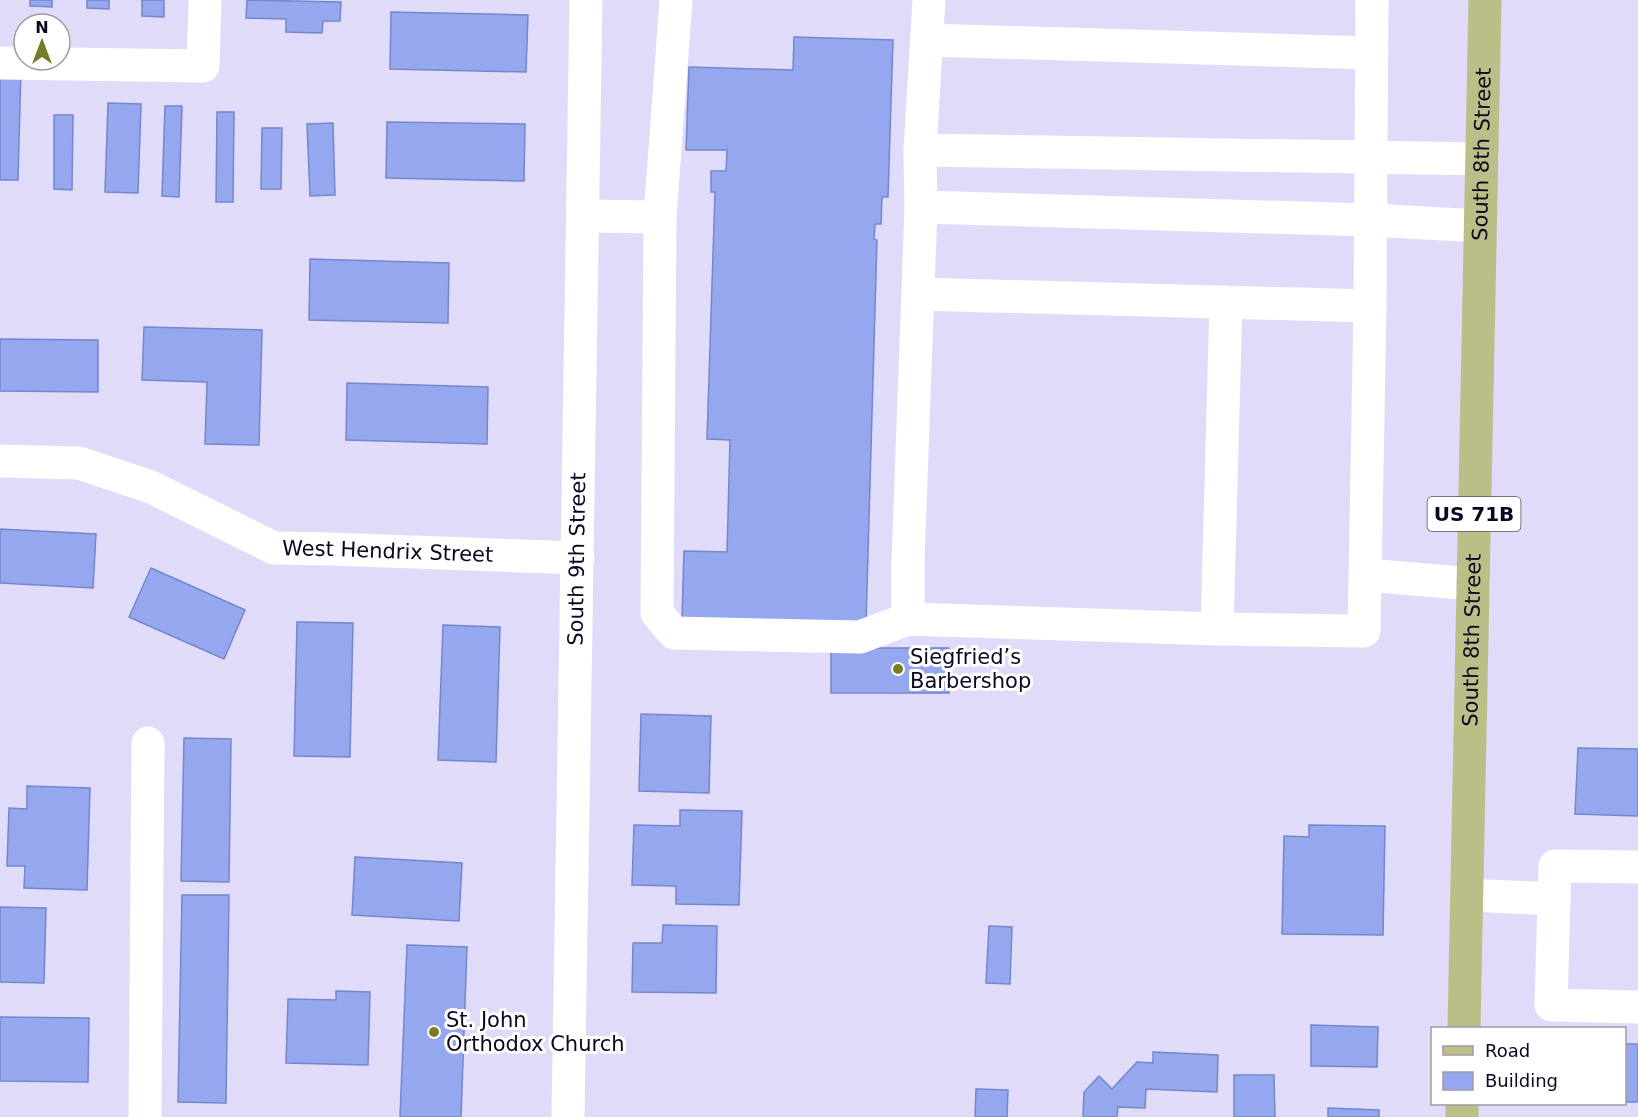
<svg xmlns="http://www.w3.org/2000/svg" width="1638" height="1117" font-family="'DejaVu Sans',sans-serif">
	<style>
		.building { fill: #95a8ef; stroke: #7586cb; stroke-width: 1.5 }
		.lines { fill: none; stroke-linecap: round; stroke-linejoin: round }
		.minor { stroke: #fff; stroke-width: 33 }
		.major { stroke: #bbbe87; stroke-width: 33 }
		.poi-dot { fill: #777c26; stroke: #fff; stroke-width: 2 }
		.labels { text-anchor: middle; stroke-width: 6; stroke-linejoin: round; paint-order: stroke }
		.shield { fill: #fff; stroke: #565162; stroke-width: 1.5 }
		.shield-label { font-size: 20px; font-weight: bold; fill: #0d061f }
		.street-label { font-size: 21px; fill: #0d061f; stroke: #fff }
		.poi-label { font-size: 21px; fill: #0d061f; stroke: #fff; text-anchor: start }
	</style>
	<rect width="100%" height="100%" fill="#dfdbf9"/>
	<g class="building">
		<path d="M30,0H52V7L30,6Z"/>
		<path d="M87,0H109V9L87,8Z"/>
		<path d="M142,0H164V17L142,16Z"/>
		<path d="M247,0L341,2L340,21H323L322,33L286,32V19L246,18Z"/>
		<path d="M391,12L528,15L526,72L390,69Z"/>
		<path d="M794,37L893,40L888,197H882L881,224H875L874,239L877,240L866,623L682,618L684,551L727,552L730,440L707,439L715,192H711V171H726L727,150H686L689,67L793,70Z"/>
		<path d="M0,67L21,68L18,180H0Z"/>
		<path d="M108,103L141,104L138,193L105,192Z"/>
		<path d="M165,106H182L179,197L162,196Z"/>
		<path d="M217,112H234L233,202H216Z"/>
		<path d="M54,115H73L72,190L54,189Z"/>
		<path d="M387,122L525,124L524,181L386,178Z"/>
		<path d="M333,123L335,195L310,196L307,124Z"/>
		<path d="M262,128H282L281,189H261Z"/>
		<path d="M310,259L449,263L448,323L309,320Z"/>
		<path d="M144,327L262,330L259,445L205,444L207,382L142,380Z"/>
		<path d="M0,339L98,340V392L0,391Z"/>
		<path d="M347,383L488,387L487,444L346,440Z"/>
		<path d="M0,529L96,534L93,588L0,583Z"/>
		<path d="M151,568L245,610L224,659L129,617Z"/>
		<path d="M297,622L353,623L350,757L294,756Z"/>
		<path d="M443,625L500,627L496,762L438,760Z"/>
		<rect x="831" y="648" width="118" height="45"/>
		<path d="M641,714L711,716L709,793L639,791Z"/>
		<path d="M184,738L231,739L229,882L181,881Z"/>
		<path d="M1578,748L1638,749V816L1575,814Z"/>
		<path d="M27,786L90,788L87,890L24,888L25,866H7L9,808L27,809Z"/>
		<path d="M680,810L742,811L739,905L676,904V886L632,885L634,825L680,826Z"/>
		<path d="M1309,825L1385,826L1383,935L1282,934L1284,836L1309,837Z"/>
		<path d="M355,857L462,863L459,921L352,915Z"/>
		<path d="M182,895H229L226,1103L178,1102Z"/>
		<path d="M0,907L46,908L44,983L0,982Z"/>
		<path d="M663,925L717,926L716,993L632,992L633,943H662Z"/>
		<path d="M989,926L1012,927L1010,984L986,983Z"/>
		<path d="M407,945L467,947L461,1117H400Z"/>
		<path d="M336,991L370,992L368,1065L286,1063L288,999L336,1000Z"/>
		<path d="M0,1017L89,1018L88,1082L0,1081Z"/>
		<path d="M1311,1025L1378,1027L1377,1067L1311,1066Z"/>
		<rect x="1624" y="1044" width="14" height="58"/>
		<path d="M1153,1052L1218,1055L1217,1092L1146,1089L1145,1108L1118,1107L1117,1117H1083L1084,1092L1099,1076L1112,1089L1137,1062L1153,1063Z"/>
		<path d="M1234,1075H1274L1275,1117H1234Z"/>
		<path d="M976,1089L1008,1090L1007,1117H975Z"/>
		<path d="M1328,1108L1379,1110V1117H1328Z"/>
	</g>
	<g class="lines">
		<g class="minor">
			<path d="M927,40L1372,53"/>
			<path d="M0,63L203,66L205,0"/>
			<path d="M920,150L1482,159"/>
			<path d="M921,207L1371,220L1480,226"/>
			<path d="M583,216L660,217L676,0"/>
			<path d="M660,217L657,613L674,633L860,637L908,619L1217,629L1364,631L1370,306L1372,0"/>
			<path d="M918,294L1370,306"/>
			<path id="s1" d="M0,461L79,463L151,487L274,548L330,549L578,558"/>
			<path d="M1366,575L1473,584"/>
			<path d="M908,619V561L921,207L920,150L929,0"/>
			<path d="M1217,629L1226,302"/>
			<path d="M1638,867L1555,866L1551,1005L1638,1007"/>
			<path d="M1467,895L1554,899"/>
			<path d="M145,1117L148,743"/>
			<path id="s2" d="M568,1117L586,0"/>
		</g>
		<g class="major">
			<path id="s3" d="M1464,1028L1485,0"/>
			<path d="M1462,1117V1104"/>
		</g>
	</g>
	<g class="poi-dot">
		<circle cx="898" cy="669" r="6"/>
		<circle cx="434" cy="1032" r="6"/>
	</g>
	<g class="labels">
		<rect class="shield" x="1427.5" y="497" width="93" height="34" rx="4.5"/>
		<g class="shield-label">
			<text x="1474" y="521">US 71B</text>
		</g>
		<g class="street-label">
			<text dy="7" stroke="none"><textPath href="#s3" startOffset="874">South 8th Street</textPath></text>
			<text dy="7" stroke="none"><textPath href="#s1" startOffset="406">West Hendrix Street</textPath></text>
			<text dy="7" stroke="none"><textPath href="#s2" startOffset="558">South 9th Street</textPath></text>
			<text dy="7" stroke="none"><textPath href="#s3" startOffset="388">South 8th Street</textPath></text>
		</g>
		<g class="poi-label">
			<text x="910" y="664">Siegfried’s<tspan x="910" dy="24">Barbershop</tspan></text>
			<text x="446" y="1027">St. John<tspan x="446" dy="24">Orthodox Church</tspan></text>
		</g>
	</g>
	<rect x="1431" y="1027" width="195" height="78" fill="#ffffff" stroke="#9e9ba5" stroke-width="1.5"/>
	<rect x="1443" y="1046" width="30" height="9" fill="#bbbe87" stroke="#9e9ba5" stroke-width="1.5"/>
	<text x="1485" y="1057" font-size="18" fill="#0d061f">Road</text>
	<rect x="1443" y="1072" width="30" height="18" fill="#95a8ef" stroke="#9e9ba5" stroke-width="1.5"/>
	<text x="1485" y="1087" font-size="18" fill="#0d061f">Building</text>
	<g transform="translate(42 42)"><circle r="28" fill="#ffffff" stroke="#9e9ba5" stroke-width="1.5"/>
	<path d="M0-4.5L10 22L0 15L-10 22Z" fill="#777c26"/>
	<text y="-9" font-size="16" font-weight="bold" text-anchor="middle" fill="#0d061f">N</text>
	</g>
</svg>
